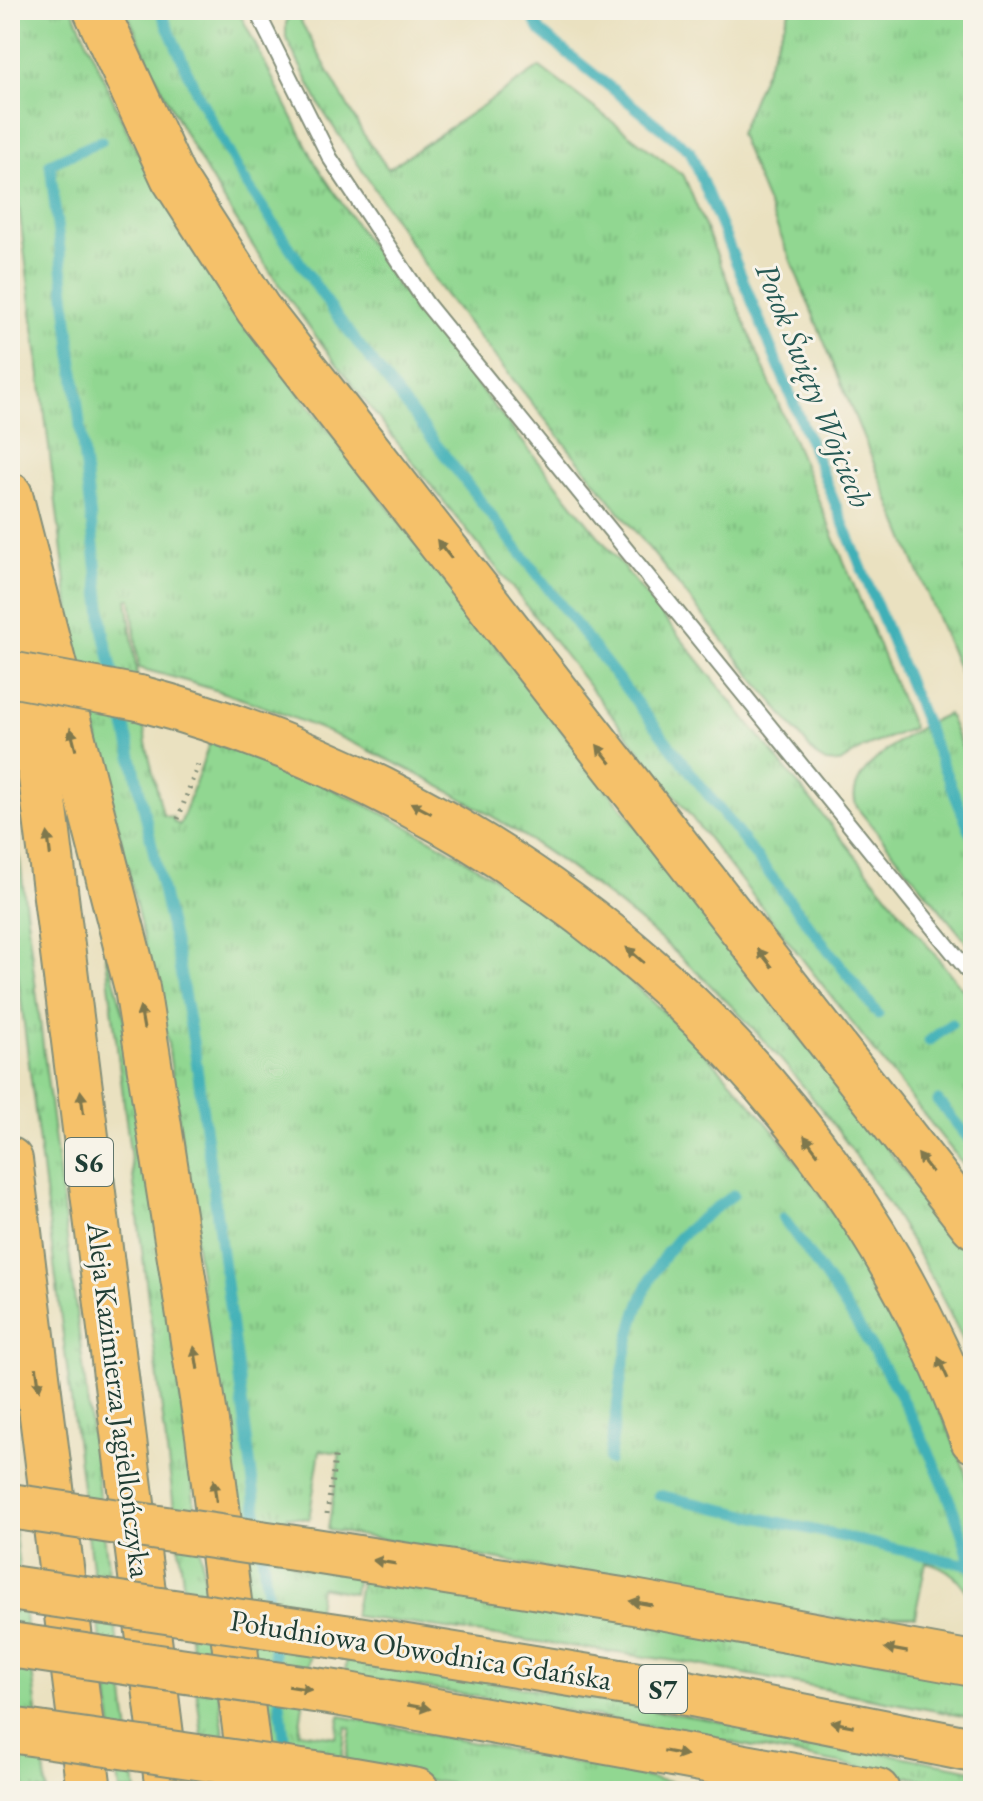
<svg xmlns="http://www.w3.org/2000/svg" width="983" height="1801" font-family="'EB Garamond',serif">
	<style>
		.grass { fill: url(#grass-tufts); stroke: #588a62; stroke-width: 2 }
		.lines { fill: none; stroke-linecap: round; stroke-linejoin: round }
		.stream { stroke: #40b0b7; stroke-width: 11 }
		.lane-casing { stroke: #848f7a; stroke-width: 18 }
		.highway-casing { stroke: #848f7a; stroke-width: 48 }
		.path { stroke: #848f7a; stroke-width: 5; stroke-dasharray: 2 6; stroke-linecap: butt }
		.lane { stroke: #fff; stroke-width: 14 }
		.highway { stroke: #f5c16b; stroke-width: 44 }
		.highway-bridge-casing { stroke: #848f7a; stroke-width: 48; stroke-linecap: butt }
		.highway-bridge { stroke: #f5c16b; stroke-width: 44 }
		.oneway { fill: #7f784d }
		.labels { text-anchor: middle; stroke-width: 6; stroke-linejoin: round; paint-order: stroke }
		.shield { fill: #f7f3e8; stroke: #60746a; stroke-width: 2 }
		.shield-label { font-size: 28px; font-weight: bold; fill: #1f3d34 }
		.street-label { font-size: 30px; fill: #1f3d34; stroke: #f7f3e8 }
		.water-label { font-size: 32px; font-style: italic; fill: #275a55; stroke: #f7f3e8 }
	</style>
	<defs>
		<pattern id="grass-tufts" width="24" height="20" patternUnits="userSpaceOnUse" patternTransform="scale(2)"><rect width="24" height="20" fill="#91d791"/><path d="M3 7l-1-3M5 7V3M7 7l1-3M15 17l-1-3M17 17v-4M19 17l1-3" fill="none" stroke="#7db97e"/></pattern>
	</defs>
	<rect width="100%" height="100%" fill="#f7f3e8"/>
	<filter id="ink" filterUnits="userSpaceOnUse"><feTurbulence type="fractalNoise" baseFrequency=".0125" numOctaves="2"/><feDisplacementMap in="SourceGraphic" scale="16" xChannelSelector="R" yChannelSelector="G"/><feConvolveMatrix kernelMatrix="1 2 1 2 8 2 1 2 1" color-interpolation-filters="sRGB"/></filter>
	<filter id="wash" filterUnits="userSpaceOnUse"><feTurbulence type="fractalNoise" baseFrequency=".006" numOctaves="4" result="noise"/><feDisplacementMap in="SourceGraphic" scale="32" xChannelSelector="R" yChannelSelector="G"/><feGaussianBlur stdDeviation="1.8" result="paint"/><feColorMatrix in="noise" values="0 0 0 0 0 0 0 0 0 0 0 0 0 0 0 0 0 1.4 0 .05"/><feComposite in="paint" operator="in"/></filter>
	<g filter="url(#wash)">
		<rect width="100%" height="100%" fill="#eae1c0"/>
		<g class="grass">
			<path d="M10,10H73L133,144L226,299L973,1259V1362C815,1009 511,764 139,668L131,599H127L146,743L163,815L174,818L173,822L180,825L210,742C517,841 782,1069 917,1363C935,1404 968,1461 973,1506C976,1537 973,1572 973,1604C964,1582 950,1567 926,1562L915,1616H883L881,1626L328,1530L340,1453L320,1450L309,1519L287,1516L293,1565L357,1575L354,1593L320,1587L299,1732L336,1737L340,1716L715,1791H493L345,1766L351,1728L346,1727L338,1791H272L168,1044L71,623L10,136Z"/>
			<path d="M126,10H238L317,166L395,283L973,1002V1177C816,977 660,777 503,576C360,394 215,227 126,10Z"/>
			<path d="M293,10H318L300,20L362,132L388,169L540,67L684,176L913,728L863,748L840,763L826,762L816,756L442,291L323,111L286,38V23Z"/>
			<path d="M790,10H973V705L739,134Z"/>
			<path d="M948,714L973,773V950L858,809C837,772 920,725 948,714Z"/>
			<path d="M10,781L136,1791H120L10,912Z"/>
			<path d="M104,942L140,1074L231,1791H209Z"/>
			<path d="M10,1496L47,1791H25L10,1670Z"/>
			<path d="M363,1568L973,1677V1718L689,1663L354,1616Z"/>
			<path d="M347,1657L734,1724L973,1770V1789L577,1713L345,1675Z"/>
		</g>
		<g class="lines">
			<g class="stream">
				<path d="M160,10L197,93L242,177L333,311L878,1014"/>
				<path d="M528,10L541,32L690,151L973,839"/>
				<path d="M101,141L50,164L104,633L116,684"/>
				<path d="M120,704L178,960L195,1053L260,1535"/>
				<path d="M929,1041L951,1024"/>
				<path d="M938,1101L973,1144"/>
				<path d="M783,1218C861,1324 939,1442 973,1571"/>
				<path d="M609,1460C622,1386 624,1300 676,1241C692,1223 715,1209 733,1195"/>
				<path d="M659,1495L972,1566"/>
				<path d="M262,1552L270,1618"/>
				<path d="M272,1635L276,1674"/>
				<path d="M279,1695L287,1761"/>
			</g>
		</g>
	</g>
	<g filter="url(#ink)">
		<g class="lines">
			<defs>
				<path id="lane" d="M256,10L330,158L426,303L973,977"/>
				<g id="highway">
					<path d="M96,10L173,177L258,309L973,1225"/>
					<path d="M10,495L137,988L208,1435L253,1791"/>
					<path d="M24,642L168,1791"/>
					<path d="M139,698C517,799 838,1067 973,1440"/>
					<path d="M10,1160L89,1791"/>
					<path d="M308,1550L628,1601L973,1664"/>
					<path d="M351,1638L687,1693L973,1750"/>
					<path d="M342,1694L877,1791"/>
					<path d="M336,1777L417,1791"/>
				</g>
			</defs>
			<use href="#lane" class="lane-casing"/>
			<use href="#highway" class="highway-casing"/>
			<g class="path">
				<path d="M178,819L200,759"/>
				<path d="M327,1514L336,1451"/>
			</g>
			<use href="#lane" class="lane"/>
			<use href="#highway" class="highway"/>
			<defs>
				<g id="highway-bridge">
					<path d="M10,674L139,698"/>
					<path d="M10,1506L308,1550"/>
					<path d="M10,1588L351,1638"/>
					<path d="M10,1645L342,1694"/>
					<path d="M10,1730L336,1777"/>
				</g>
			</defs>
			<use href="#highway-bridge" class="highway-bridge-casing"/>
			<use href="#highway-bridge" class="highway-bridge"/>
		</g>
		<defs><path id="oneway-solid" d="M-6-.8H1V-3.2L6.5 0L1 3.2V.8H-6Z" transform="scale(2)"/></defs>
		<g class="oneway">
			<use href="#oneway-solid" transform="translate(444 549) rotate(-128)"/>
			<use href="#oneway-solid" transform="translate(73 739) rotate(-104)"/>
			<use href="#oneway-solid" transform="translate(604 754) rotate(-128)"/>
			<use href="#oneway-solid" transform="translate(421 808) rotate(-152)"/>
			<use href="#oneway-solid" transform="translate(49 844) rotate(-97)"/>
			<use href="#oneway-solid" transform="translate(635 955) rotate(-139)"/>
			<use href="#oneway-solid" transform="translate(765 958) rotate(-128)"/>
			<use href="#oneway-solid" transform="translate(142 1018) rotate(-100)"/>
			<use href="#oneway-solid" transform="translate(82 1102) rotate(-97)"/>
			<use href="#oneway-solid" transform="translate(811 1145) rotate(-127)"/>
			<use href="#oneway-solid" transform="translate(925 1163) rotate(-128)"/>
			<use href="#oneway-solid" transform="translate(196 1358) rotate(-99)"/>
			<use href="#oneway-solid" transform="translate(943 1368) rotate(-114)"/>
			<use href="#oneway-solid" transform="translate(38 1379) rotate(82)"/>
			<use href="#oneway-solid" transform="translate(215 1491) rotate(-97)"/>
			<use href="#oneway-solid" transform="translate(384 1562) rotate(-171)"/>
			<use href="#oneway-solid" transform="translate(641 1603) rotate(-170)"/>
			<use href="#oneway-solid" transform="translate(896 1650) rotate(-170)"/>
			<use href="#oneway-solid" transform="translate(300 1688) rotate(9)"/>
			<use href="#oneway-solid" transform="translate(419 1707) rotate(10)"/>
			<use href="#oneway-solid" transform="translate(842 1724) rotate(-169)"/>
			<use href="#oneway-solid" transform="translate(675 1753) rotate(11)"/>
		</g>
	</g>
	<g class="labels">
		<g class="shield">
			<rect x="65" y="1138" width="48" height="48" rx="6"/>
			<rect x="639" y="1665" width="48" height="48" rx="6"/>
		</g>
		<g class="shield-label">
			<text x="89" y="1172">S6</text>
			<text x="663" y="1699">S7</text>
		</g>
		<g class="street-label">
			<text transform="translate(119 1400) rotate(83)" y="10">Aleja Kazimierza Jagiellończyka</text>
			<text transform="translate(421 1650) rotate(9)" y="10">Południowa Obwodnica Gdańska</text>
		</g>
		<g class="water-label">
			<text transform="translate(814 385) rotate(68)" y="11">Potok Święty Wojciech</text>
		</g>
	</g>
	<rect width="983" height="1801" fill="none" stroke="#f7f3e8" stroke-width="40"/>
</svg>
